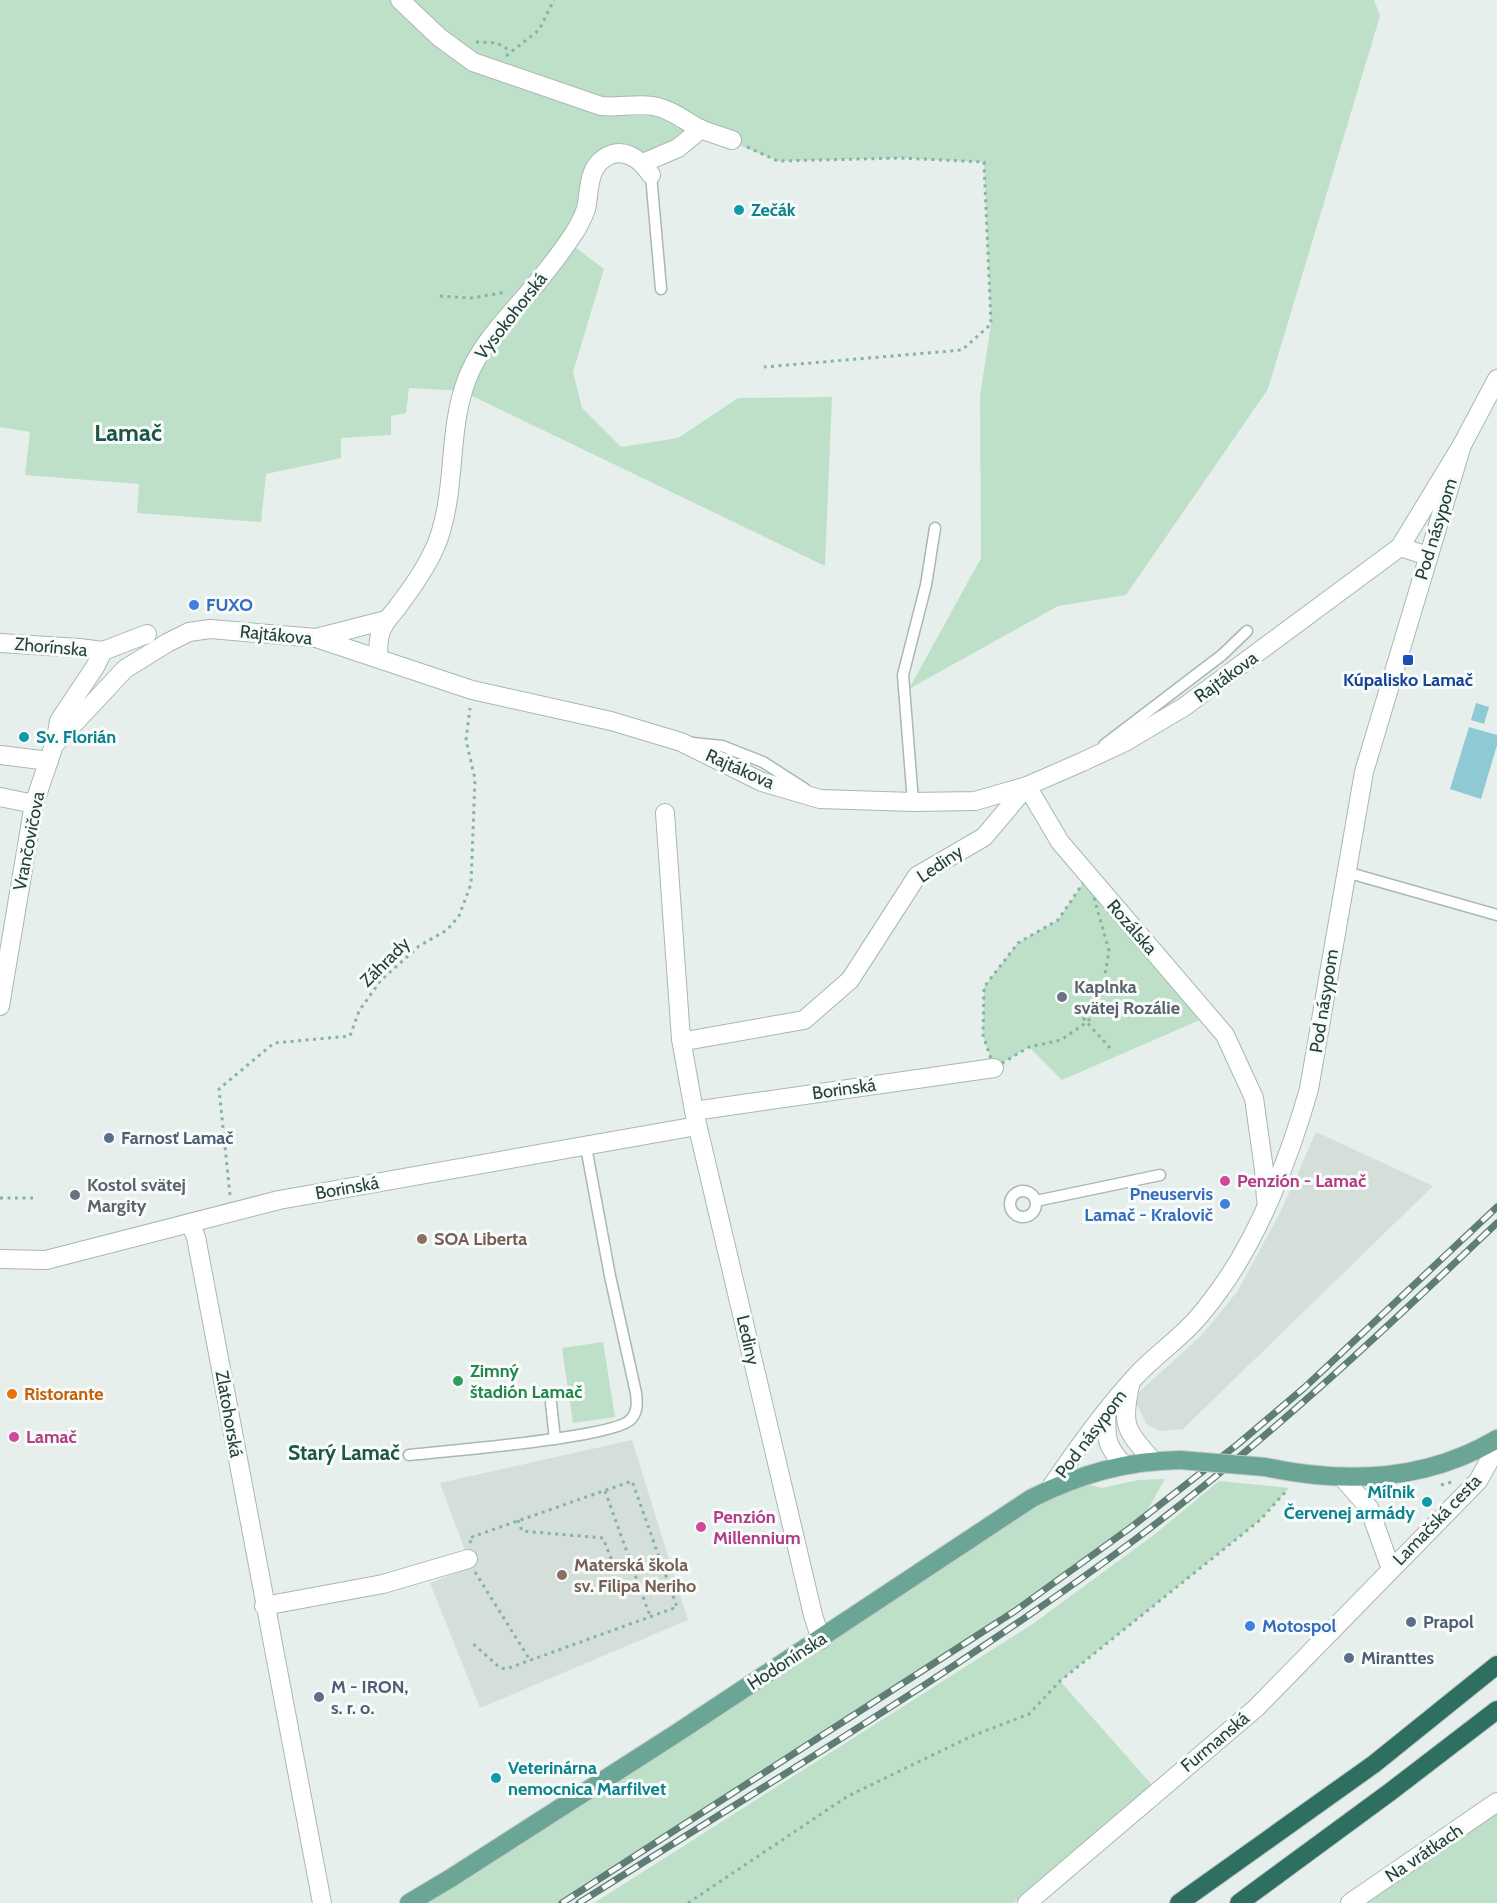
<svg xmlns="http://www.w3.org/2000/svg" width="1497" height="1903" font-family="Cabin,sans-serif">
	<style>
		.built { fill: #d4dfda }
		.green { fill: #bfe0c8 }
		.water { fill: #8ec9d4 }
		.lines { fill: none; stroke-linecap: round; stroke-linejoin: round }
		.lane-casing { stroke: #a8b8b2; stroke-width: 13 }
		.street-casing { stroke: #a8b8b2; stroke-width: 20 }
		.primary-casing { stroke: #c2cac8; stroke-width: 20 }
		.highway-casing { stroke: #c2cac8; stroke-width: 20 }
		.path { stroke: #86b3a5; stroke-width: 3; stroke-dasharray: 3 4.5; stroke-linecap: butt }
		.lane { stroke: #fff; stroke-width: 10 }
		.street { stroke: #fff; stroke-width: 18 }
		.primary { stroke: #6aa596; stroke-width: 18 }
		.highway { stroke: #2f6f62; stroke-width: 18 }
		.rail-casing { stroke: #5f7d75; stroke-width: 7 }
		.rail { stroke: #f7fbf9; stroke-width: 4.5; stroke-dasharray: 14; stroke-linecap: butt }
		.primary-bridge-casing { stroke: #c2cac8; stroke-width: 20; stroke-linecap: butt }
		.primary-bridge { stroke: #6aa596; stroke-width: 18 }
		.culture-dot { fill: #0f9aa8; stroke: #f7fbf9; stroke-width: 2 }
		.shop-dot { fill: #3f7fe0; stroke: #f7fbf9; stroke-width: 2 }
		.transit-dot { fill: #1a4fb4; stroke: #f7fbf9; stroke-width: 2 }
		.worship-dot { fill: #6b7280; stroke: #f7fbf9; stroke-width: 2 }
		.service-dot { fill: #5c6f8a; stroke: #f7fbf9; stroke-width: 2 }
		.hotel-dot { fill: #d1479c; stroke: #f7fbf9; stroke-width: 2 }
		.education-dot { fill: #8d6e63; stroke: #f7fbf9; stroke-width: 2 }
		.leisure-dot { fill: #2e9e5b; stroke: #f7fbf9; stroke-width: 2 }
		.food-dot { fill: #e8710a; stroke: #f7fbf9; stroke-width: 2 }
		.labels { text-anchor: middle; stroke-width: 6; stroke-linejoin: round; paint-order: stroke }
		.culture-label { font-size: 18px; font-weight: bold; fill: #0d838f; stroke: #f7fbf9; text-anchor: start }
		.street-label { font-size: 18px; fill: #24423a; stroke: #f7fbf9 }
		.shop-label { font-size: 18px; font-weight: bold; fill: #366cbe; stroke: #f7fbf9; text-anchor: start }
		.transit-label { font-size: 18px; font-weight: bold; fill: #164399; stroke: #f7fbf9 }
		.worship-label { font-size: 18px; font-weight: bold; fill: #5b616d; stroke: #f7fbf9; text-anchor: start }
		.service-label { font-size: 18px; font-weight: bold; fill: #4e5e75; stroke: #f7fbf9; text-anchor: start }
		.hotel-label { font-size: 18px; font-weight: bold; fill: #b23c85; stroke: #f7fbf9; text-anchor: start }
		.education-label { font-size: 18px; font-weight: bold; fill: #785e54; stroke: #f7fbf9; text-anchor: start }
		.leisure-label { font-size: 18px; font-weight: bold; fill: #27864d; stroke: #f7fbf9; text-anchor: start }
		.food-label { font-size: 18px; font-weight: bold; fill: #c56008; stroke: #f7fbf9; text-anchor: start }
		.quarter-label { font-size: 21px; font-weight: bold; fill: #1f5548; stroke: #f7fbf9 }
		.district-label { font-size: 24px; font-weight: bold; fill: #1f5548; stroke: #f7fbf9 }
	</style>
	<rect width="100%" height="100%" fill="#e6efeb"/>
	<g class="built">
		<path d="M1316,1132L1433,1186L1183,1429L1161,1431L1147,1425L1136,1403L1139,1392L1202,1335L1237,1292L1280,1213Z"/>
		<path d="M632,1440L688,1620L480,1708L430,1583L471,1567L440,1483Z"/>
	</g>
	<g class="green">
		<path d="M0,0H1374L1380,16L1268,389L1126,595L1058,606L909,689L981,558L980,396L991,324L984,162L901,158L778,161L701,129L643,163L608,156L568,242L604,269L573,372L582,408L621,447L678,438L738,398L832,397L825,566L462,391L409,388L406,413L391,416V435L341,438V458L266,474L261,522L137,513L139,484L25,475L30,432L0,427Z"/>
		<path d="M1088,876L1209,1016L1062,1080L1029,1047L994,1068L983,1035L984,987L1018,943L1058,920Z"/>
		<path d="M603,1342L615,1417L573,1423L562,1348Z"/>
		<path d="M1165,1479L1144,1516L1022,1606L557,1903H409L1072,1480L1102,1488L1138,1480Z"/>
		<path d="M1219,1481L1289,1488L1260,1520L1060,1681L1152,1785L1014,1903H594L1034,1623L1155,1534Z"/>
		<path d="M1497,1802V1903H1350Z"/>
	</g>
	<g class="water">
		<path d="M1476,703L1489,707L1484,724L1471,720Z"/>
		<path d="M1469,727L1497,735V745L1481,799L1450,789Z"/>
	</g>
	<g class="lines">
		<defs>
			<g id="lane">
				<path d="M651,175L661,289"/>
				<path d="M693,743L722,746L763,762L805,789"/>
				<path d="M1104,745L1222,655L1247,631"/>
				<path d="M913,802L903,675L926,585L935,528"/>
				<path d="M1346,872L1497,915"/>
				<circle cx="1023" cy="1204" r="13"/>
				<path d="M1036,1201L1160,1175"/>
				<path d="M551,1403L555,1439"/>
				<path d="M409,1455C443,1451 616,1438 631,1419C638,1412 637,1402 636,1393L610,1276L586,1147"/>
			</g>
			<g id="street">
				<path d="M400,0L439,37L473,62L601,106C619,108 636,103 653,106C671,109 685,121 700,129C710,133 721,136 732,140"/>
				<path d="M643,163L678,148L701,129"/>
				<path d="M1400,547L1462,445L1497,379"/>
				<path d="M316,638L386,620"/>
				<path d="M0,643L79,648L103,651"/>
				<path d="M378,658C378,649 378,639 381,631C385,620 393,614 399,605C415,584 434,557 441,531C456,481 448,429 467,379C478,350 498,328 518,305C538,282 558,258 574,233C579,226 583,217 586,209C590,192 587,171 603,159C622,145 641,159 651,175"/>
				<path d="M55,744L59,721L95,667L103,651L147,634"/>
				<path d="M0,755L49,761"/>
				<path d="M0,797L34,804"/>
				<path d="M665,813L681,1039L694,1111L813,1615L821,1640"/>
				<path d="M0,1006L34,804L54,745L125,669L167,643L189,632L210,629L316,638L472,690L611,721L681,742L762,782L820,799L913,802L975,801L1027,786L1082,762L1125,742L1184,707L1400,547L1428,556"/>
				<path d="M681,1039L691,1040L804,1020L850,980L917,876L984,837L1027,786L1060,842L1225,1035L1254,1098L1264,1170L1266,1200"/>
				<path d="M694,1111L994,1068"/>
				<path d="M190,1223L196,1237L322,1903"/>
				<path d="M0,1259L46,1260L279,1200L697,1126"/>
				<path d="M1130,1385C1121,1427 1126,1430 1153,1461"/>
				<path d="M1106,1411C1107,1438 1104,1443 1123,1464"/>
				<path d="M1342,1477L1369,1508L1391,1569"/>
				<path d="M1049,1490C1076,1450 1103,1412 1135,1377C1152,1358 1174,1343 1192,1324C1201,1315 1210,1303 1218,1292C1259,1237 1290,1156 1309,1089L1364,772L1462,445"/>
				<path d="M264,1606L383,1584L468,1559"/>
				<path d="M1027,1903L1256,1708L1478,1481L1492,1456L1496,1440"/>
				<path d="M1350,1903L1497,1802"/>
			</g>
			<g id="primary">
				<path d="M1265,1467C1344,1484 1426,1481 1497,1439"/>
				<path d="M409,1903L451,1878L677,1733L1032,1498C1081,1474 1125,1461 1180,1460"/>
			</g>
			<g id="highway">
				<path d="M1179,1903L1374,1764L1497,1665"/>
				<path d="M1239,1903L1390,1792L1497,1710"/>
			</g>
		</defs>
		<use href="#lane" class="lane-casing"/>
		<use href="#street" class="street-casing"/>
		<use href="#primary" class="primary-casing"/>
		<use href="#highway" class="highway-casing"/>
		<g class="path">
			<path d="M476,42L497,43L511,51"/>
			<path d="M506,56L539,30L554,0"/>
			<path d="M747,147L778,161L901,158L984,162L991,324L962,350L764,367"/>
			<path d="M440,296L471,298L507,292"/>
			<path d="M1088,876L1109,951L1099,1009L1087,1022L1061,1040L1029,1047L994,1068L983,1035L984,987L1018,943L1058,920Z"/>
			<path d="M1083,1018L1110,1048"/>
			<path d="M230,1195L219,1089L274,1043L350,1036L359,1011L381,980L419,946L447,930L459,916L471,884L475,779L466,740L470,708"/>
			<path d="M0,1198H34"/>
			<path d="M1441,1485L1452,1482"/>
			<path d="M605,1491L650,1616"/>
			<path d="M518,1520L522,1531L603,1538L614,1566"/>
			<path d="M471,1543L469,1538L632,1481L677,1607L506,1669L500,1668L471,1642"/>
			<path d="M475,1572L530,1660"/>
			<path d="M688,1903L848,1796L972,1736L1029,1714L1060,1681L1260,1520L1288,1489"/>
		</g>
		<use href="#lane" class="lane"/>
		<use href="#street" class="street"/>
		<use href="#primary" class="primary"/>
		<use href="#highway" class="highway"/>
		<defs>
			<g id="rail">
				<path d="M562,1903L1015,1611L1130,1528L1238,1444L1304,1388L1497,1207"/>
				<path d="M579,1903C765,1785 956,1672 1133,1541C1262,1445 1380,1334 1497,1223"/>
			</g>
		</defs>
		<use href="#rail" class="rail-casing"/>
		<use href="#rail" class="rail"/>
		<defs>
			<path id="primary-bridge" d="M1180,1460L1265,1467"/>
		</defs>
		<use href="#primary-bridge" class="primary-bridge-casing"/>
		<use href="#primary-bridge" class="primary-bridge"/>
	</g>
	<g class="culture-dot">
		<circle cx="739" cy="210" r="6"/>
		<circle cx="24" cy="737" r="6"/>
		<circle cx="1427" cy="1502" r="6"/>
		<circle cx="496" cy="1778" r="6"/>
	</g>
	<g class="shop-dot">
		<circle cx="194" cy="605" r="6"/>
		<circle cx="1225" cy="1204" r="6"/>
		<circle cx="1250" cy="1626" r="6"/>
	</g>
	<rect class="transit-dot" x="1402" y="654" width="12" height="12" rx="3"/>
	<g class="worship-dot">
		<circle cx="1062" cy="997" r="6"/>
		<circle cx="75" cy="1195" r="6"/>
	</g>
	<g class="service-dot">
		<circle cx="109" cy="1138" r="6"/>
		<circle cx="1411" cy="1622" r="6"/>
		<circle cx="1349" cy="1658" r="6"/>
		<circle cx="319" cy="1697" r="6"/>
	</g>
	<g class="hotel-dot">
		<circle cx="1225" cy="1181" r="6"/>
		<circle cx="14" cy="1437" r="6"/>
		<circle cx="701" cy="1527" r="6"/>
	</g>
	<g class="education-dot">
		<circle cx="422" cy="1239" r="6"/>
		<circle cx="562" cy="1575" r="6"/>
	</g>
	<circle class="leisure-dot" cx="458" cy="1381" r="6"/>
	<circle class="food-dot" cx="12" cy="1394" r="6"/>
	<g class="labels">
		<g class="culture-label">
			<text x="751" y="216">Zečák</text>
			<text x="36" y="743">Sv. Florián</text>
			<text x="1415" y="1498" text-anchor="end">Míľnik<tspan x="1415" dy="21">Červenej armády</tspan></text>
			<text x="508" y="1774">Veterinárna<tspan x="508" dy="21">nemocnica Marfilvet</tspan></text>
		</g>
		<g class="street-label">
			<text transform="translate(511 316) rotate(-52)" y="6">Vysokohorská</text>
			<text transform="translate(1436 529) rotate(-73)" y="6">Pod násypom</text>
			<text transform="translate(276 635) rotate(6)" y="6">Rajtákova</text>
			<text transform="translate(51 647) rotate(5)" y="6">Zhorínska</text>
			<text transform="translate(1226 677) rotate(-36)" y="6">Rajtákova</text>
			<text transform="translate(740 769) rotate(24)" y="6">Rajtákova</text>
			<text transform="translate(29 841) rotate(-79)" y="6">Vrančovičova</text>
			<text transform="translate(940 864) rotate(-34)" y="6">Lediny</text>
			<text transform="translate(1132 927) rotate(49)" y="6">Rozálska</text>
			<text transform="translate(385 962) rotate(-45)" y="6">Záhrady</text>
			<text transform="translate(1324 1001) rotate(-81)" y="6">Pod násypom</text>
			<text transform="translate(844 1089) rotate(-8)" y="6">Borinská</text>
			<text transform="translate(347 1188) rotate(-10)" y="6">Borinská</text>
			<text transform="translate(748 1340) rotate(77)" y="6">Lediny</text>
			<text transform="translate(229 1414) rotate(80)" y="6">Zlatohorská</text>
			<text transform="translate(1091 1434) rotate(-53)" y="6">Pod násypom</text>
			<text transform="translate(1437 1520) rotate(-46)" y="6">Lamačská cesta</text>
			<text transform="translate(787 1661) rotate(-33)" y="6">Hodonínska</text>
			<text transform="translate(1215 1742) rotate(-40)" y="6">Furmanská</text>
			<text transform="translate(1424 1853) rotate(-34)" y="6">Na vrátkach</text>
		</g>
		<g class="shop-label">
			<text x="206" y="611">FUXO</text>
			<text x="1213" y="1200" text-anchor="end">Pneuservis<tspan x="1213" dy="21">Lamač - Kralovič</tspan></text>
			<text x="1262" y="1632">Motospol</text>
		</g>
		<g class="transit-label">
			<text x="1408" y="686">Kúpalisko Lamač</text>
		</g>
		<g class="worship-label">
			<text x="1074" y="993">Kaplnka<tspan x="1074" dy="21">svätej Rozálie</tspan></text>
			<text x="87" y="1191">Kostol svätej<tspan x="87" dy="21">Margity</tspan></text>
		</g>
		<g class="service-label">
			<text x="121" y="1144">Farnosť Lamač</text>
			<text x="1423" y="1628">Prapol</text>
			<text x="1361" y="1664">Miranttes</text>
			<text x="331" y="1693">M - IRON,<tspan x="331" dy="21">s. r. o.</tspan></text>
		</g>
		<g class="hotel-label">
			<text x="1237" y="1187">Penzión - Lamač</text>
			<text x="26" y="1443">Lamač</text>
			<text x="713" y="1523">Penzión<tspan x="713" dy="21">Millennium</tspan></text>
		</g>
		<g class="education-label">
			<text x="434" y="1245">SOA Liberta</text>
			<text x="574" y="1571">Materská škola<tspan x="574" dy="21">sv. Filipa Neriho</tspan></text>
		</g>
		<g class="leisure-label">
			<text x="470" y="1377">Zimný<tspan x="470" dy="21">štadión Lamač</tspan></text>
		</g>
		<g class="food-label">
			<text x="24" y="1400">Ristorante</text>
		</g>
		<g class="quarter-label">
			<text x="344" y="1460">Starý Lamač</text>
		</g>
		<g class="district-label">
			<text x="128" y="441">Lamač</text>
		</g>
	</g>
</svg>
